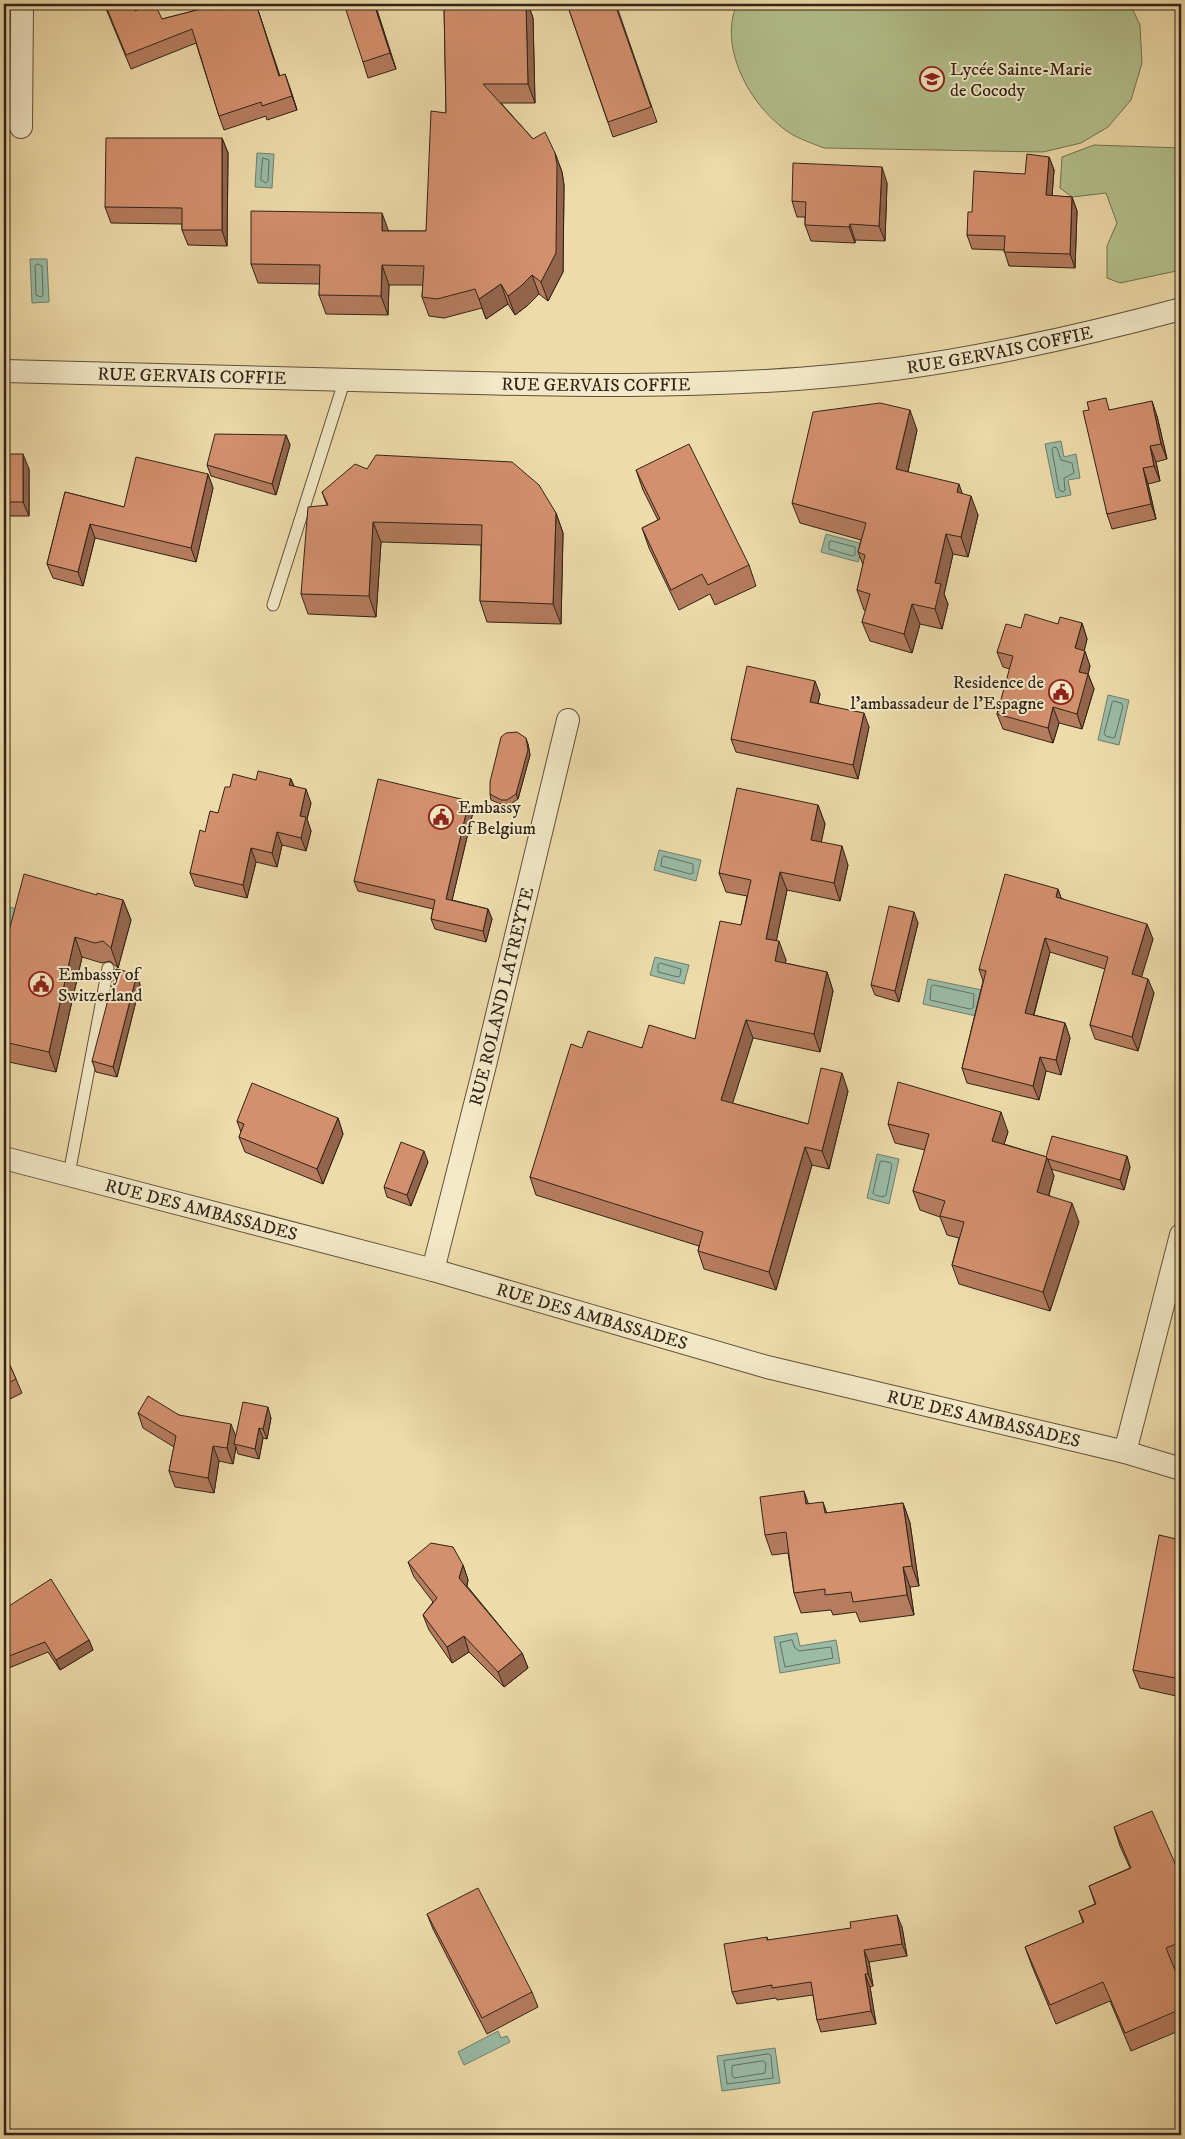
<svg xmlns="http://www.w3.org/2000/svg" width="1185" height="2139" font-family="'IM FELL DW Pica',serif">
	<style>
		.green { fill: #b3c18c; stroke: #727252 }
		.water { fill: #9abba6; stroke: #707e6d }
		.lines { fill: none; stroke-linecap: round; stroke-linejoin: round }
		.shore { stroke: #666f5f; stroke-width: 1 }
		.lane-casing { stroke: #60513c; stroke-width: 13 }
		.street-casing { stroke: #60513c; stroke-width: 24 }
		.lane { stroke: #f3e8c7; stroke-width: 11 }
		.street { stroke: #f3e8c7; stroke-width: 22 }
		.wall { fill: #b57c5e; stroke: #312318 }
		.shaded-wall { fill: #94654c; stroke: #312318 }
		.building { fill: #d3906d; stroke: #312318 }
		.labels { text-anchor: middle; stroke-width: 4; stroke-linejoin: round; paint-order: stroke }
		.poi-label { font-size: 18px; fill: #312318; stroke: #f3e8c7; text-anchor: start }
		.street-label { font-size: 18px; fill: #312318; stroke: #f3e8c7 }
	</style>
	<rect width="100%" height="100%" fill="#eddba9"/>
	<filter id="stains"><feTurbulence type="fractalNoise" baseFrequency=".004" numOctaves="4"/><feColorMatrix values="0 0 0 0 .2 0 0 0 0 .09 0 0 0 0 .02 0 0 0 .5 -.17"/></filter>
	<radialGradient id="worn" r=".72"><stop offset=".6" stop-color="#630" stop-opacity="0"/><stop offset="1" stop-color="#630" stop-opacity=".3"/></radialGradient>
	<g class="green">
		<path d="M737,4H1130L1140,25L1142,63L1131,100L1108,127L1081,143L1043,152L824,148C814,144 802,140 793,135C753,111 717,49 737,4Z"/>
		<path d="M1094,145L1181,148V270L1120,283L1107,278V246L1117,223L1106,193L1072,197L1060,188L1062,157Z"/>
	</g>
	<g class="water">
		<path d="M257,153L274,154L272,188L255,187Z"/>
		<path d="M30,259H47L49,302L32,303Z"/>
		<path d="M1061,441L1064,457L1076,454L1080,478L1068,480L1071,495L1056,498L1045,444Z"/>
		<path d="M826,534L863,544L858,562L821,552Z"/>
		<path d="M1108,695L1129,700L1119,745L1098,740Z"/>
		<path d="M659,850L701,860L696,881L654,870Z"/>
		<path d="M4,906L18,909L10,947L4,946Z"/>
		<path d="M655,957L689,965L684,984L650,975Z"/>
		<path d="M928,979L982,990L976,1016L923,1004Z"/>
		<path d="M877,1154L899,1159L889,1204L867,1198Z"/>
		<path d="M797,1633L800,1646L836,1640L840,1663L780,1673L774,1637Z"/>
		<path d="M498,2031L501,2038L507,2036L510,2042L464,2065L458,2052Z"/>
		<path d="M775,2048L780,2083L722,2091L717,2056Z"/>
	</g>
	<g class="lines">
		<g class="shore">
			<path d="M263,158L269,160L268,181L266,183L261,180Z"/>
			<path d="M38,264L42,266L43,295L41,297L36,295L35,266Z"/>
			<path d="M1054,447L1057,448L1061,460L1072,463L1074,473L1064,478L1065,490L1063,492L1059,490L1052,450Z"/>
			<path d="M832,541L855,547V555L852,556L829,549V542Z"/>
			<path d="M1114,701L1121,703L1123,706L1115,737L1113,738L1106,736L1104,734L1112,703Z"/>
			<path d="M664,856L693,864V873L690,874L661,866L662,858Z"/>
			<path d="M660,963L681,969L680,976L678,977L658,972V965Z"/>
			<path d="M934,985L974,994L973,1008L970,1009L930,1000L931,987Z"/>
			<path d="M883,1161L891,1163L892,1165L886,1195L883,1197L875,1195L873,1193L880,1162Z"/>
			<path d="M792,1640L795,1648L799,1651L831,1647L833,1658L785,1667L780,1643Z"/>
			<path d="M769,2054L771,2056L773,2078L727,2084L724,2061Z"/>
			<path d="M763,2061L766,2063L765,2073L734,2078L732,2076V2066Z"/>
		</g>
		<defs>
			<g id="lane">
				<path d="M273,605L345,379"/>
				<path d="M69,1174L108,968"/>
			</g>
			<g id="street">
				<path d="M21,127L22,4"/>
				<path id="s1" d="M4,371C133,375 262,377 391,381C542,385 692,390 843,375C957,364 1070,339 1181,309"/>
				<path id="s2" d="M4,1158L433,1270L767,1367L1125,1452L1181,1469"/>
				<path id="s3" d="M433,1270L484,1069L568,720"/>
				<path d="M1125,1452L1181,1235"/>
			</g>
		</defs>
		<use href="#lane" class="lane-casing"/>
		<use href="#street" class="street-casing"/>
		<use href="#lane" class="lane"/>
		<use href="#street" class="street"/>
	</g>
	<g class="wall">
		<path d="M104,4H132L135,11L162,19L201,9L199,4H268L257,7L280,76L290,88L297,110L267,120L266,116L224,130L219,116L196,43L131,69Z"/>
		<path d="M375,4L396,69L368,78L363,62Z"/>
		<path d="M444,4H528L533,18L535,103H501L533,139L555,153L562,172L564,185L563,272L548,301L539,294L528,305L515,315L508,304L486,319L482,308L444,318L429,316L422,297L423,285H389L388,315L326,314L319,295L320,284L258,283L251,264L388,231H426L446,113Z"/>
		<path d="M567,4H616L657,122L613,137Z"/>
		<path d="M222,138L228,153L227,246L188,245L182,230V224L111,223L105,207Z"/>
		<path d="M1049,157L1054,170L1052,196L1072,197L1077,211L1075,268L1009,266L1004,250L972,249L967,235L972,212Z"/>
		<path d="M887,183L885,241L855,240V243L811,241L805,225V217H797L792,201Z"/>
		<path d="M1089,410H1110L1157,416L1167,459L1156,462L1160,481L1148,484L1156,519L1112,529L1107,514Z"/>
		<path d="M917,430L908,472L962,494L978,515L968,557L953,554L944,594L948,604L942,629L920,624L912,653L870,641L862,622L866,611L864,610L857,590L863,565L858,552L861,540L800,523L792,503Z"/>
		<path d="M286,435L290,445L276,495L211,476L207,465Z"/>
		<path d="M4,454L29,469V516H4Z"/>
		<path d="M367,469L556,513L563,533L561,624L487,622L480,601L481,545L381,542L376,617L308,614L301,594L327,505L322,492Z"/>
		<path d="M636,470L749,565L756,586L715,605L710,594L679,610L649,548L642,528L658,520L643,490Z"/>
		<path d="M208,474L213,488L196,562L95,538L83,586L53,578L47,564L65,492L124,507Z"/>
		<path d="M1082,623L1087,639L1084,651L1090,666L1088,674L1094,689L1082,729L1059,723L1053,743L1003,729L997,714L1010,669L1003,667L997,652L1058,624Z"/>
		<path d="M820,694L818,703L869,727L858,779L736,752L731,739Z"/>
		<path d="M528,744L530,755L518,799L509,805H503L491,800L490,794Z"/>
		<path d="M291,779L294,786L311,803L307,819L311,831L306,851L282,845L277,867L256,862L247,898L195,886L190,873L205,832L218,813L230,787L256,780Z"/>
		<path d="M818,805L825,824L821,842L848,865L840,901L787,890L776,941L786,960L785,963L827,972L833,991L820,1052L753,1038L732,1103L808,1124L848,1091L829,1169L812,1165L776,1290L704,1269L698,1251L699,1246L536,1195L530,1177L582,1048H642L695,1039L741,925L747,896L726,892L719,873Z"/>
		<path d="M473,812L452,900L488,909L492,919L486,942L435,929L431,919L433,909L358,891L354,881Z"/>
		<path d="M1058,889L1061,898L1153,939L1141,977L1154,993L1138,1051L1095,1039L1090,1025L1105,969L1050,952L1034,1015L1065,1023L1070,1038L1061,1075L1046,1071L1039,1100L967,1083L962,1068L983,981L979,969Z"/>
		<path d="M97,895L123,900L131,920L118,968L110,961L102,963L82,957L56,1072L4,1061V950Z"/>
		<path d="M918,923L899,1002L875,995L871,985Z"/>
		<path d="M137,974L140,985L117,1077L96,1072L92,1061Z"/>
		<path d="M338,1118L343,1134L323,1184L245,1152L239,1137L241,1132L237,1121Z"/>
		<path d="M888,1124L1008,1132L1004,1144L1046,1157L1127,1156L1130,1167L1124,1190L1051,1169L1054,1176L1049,1195L1079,1222L1050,1311L959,1284L952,1265L959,1238L947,1235L940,1217L920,1210L913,1191L925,1150L895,1143Z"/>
		<path d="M428,1162L411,1206L387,1197L384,1187Z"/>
		<path d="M4,1352L16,1379L22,1393L4,1402Z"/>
		<path d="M138,1413L179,1415L236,1437L271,1418L267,1439L263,1438L259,1459L238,1454L236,1447L233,1464L219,1461L214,1493L175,1487L169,1471L174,1447L143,1428Z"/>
		<path d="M903,1503L910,1523L919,1586L910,1587L914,1615L860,1622L856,1612L833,1615L831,1610L801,1613L794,1593L788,1553L772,1555L765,1535L809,1504L827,1513Z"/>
		<path d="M1181,1540V1697L1140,1688L1133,1670Z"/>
		<path d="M408,1562L463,1565L468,1580L467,1586L522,1653L528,1668L504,1687L469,1652L452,1663L429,1630L423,1615L433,1602L414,1577Z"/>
		<path d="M4,1593L9,1606L89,1640L93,1650L60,1670L48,1652L4,1670Z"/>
		<path d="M1114,1827L1181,1877V1964L1174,1967L1181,1985V2030L1131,2051L1110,2001L1056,2024L1032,1966L1025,1947L1083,1923L1079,1911L1095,1904L1089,1886L1130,1868L1120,1846Z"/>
		<path d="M427,1914L532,1992L538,2007L487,2034L433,1929Z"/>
		<path d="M902,1927L907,1956L869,1962L873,1986L870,1987L876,2024L821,2032L817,2020L813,1995L777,2000L776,1998L737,2004L732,1992L767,1937L768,1940Z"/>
	</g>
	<g class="shaded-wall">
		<path d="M256,4L284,90L279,76Z"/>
		<path d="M374,4H375L396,69L390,53Z"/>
		<path d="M526,4H528L533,18L535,103L528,84Z"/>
		<path d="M285,74L290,88L297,110L292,96Z"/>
		<path d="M222,138L228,153L227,246L222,230Z"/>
		<path d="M4,147L6,154L5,189L4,185Z"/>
		<path d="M555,153L562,172L564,185L563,272L548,301L541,282Z"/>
		<path d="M1049,157L1054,170L1051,209L1046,195Z"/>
		<path d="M882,167L887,183L885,241L879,226Z"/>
		<path d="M1072,197L1077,211L1075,268L1070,254Z"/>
		<path d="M382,213L389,232L382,231Z"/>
		<path d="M850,224L855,240V243L849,227Z"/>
		<path d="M382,265L389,285L388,315L381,296Z"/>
		<path d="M532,275L539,294L528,305L515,315L508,296Z"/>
		<path d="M501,284L508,304L486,319L479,299Z"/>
		<path d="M1152,401L1157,416L1167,459L1161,444Z"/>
		<path d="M910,410L917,430L904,489L896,469Z"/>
		<path d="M286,435L290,445L276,495L272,484Z"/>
		<path d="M1150,446L1156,462L1160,481L1154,466Z"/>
		<path d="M23,454L29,469V516L23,502Z"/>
		<path d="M1143,468L1148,484L1156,519L1151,504Z"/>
		<path d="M208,474L213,488L196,562L191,548Z"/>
		<path d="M959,484L966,504L957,492Z"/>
		<path d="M971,496L978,515L968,557L961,537Z"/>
		<path d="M556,513L563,533L561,624L553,604Z"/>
		<path d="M373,522L381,542L376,617L369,596Z"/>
		<path d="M90,524L95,538L83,586L78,572Z"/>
		<path d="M946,534L953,554L944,594L948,604L942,629L935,609V583Z"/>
		<path d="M912,604L920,624L912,653L904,634Z"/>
		<path d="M1082,623L1087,639L1081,664L1075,648Z"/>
		<path d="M1085,651L1090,666L1088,674L1094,689L1082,729L1077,714L1079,672Z"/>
		<path d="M815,681L820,694L815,716L810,702Z"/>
		<path d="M1053,707L1059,723L1053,743L1048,728Z"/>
		<path d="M864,713L869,727L858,779L853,765Z"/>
		<path d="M526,738L528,744L530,755L518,799L516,794Z"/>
		<path d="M291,779L296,792L289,785Z"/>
		<path d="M306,789L311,803L307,819L311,831L306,851L301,838L300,816Z"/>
		<path d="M469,801L473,812L450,909L446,899Z"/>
		<path d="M818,805L825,824L818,858L811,840Z"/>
		<path d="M277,832L282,845L277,867L272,853Z"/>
		<path d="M842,846L848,865L840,901L834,883Z"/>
		<path d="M251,848L256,862L247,898L243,885Z"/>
		<path d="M780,872L787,890L773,957L766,939Z"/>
		<path d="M1058,889L1063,904L1056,897Z"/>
		<path d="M123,900L131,920L118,968L111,948Z"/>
		<path d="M488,909L492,919L486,942L483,931Z"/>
		<path d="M914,912L918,923L899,1002L895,991Z"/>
		<path d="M1147,924L1153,939L1138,989L1132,974Z"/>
		<path d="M75,937L82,957L56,1072L49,1052Z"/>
		<path d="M1045,938L1050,952L1030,1028L1025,1013Z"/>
		<path d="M779,941L786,960L782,979L775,961Z"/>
		<path d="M827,972L833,991L820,1052L814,1034Z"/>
		<path d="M137,974L140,985L117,1077L113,1067Z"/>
		<path d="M1148,979L1154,993L1138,1051L1132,1037Z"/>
		<path d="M746,1020L753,1038L728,1118L721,1100Z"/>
		<path d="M1065,1023L1070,1038L1061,1075L1056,1060Z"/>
		<path d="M1040,1057L1046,1071L1039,1100L1033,1086Z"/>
		<path d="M842,1073L848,1091L829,1169L822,1151Z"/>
		<path d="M1001,1112L1008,1132L999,1160L992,1141Z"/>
		<path d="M338,1118L343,1134L323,1184L317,1169Z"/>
		<path d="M805,1147L812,1165L776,1290L769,1272Z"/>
		<path d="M424,1151L428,1162L411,1206L407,1195Z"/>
		<path d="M1127,1156L1130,1167L1124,1190L1120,1180Z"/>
		<path d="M1047,1157L1054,1176L1044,1211L1037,1192Z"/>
		<path d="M1072,1203L1079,1222L1050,1311L1043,1292Z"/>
		<path d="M268,1407L271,1418L267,1439L263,1429Z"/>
		<path d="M231,1424L237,1439L234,1444L236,1447L233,1464L227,1448Z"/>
		<path d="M259,1428L263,1438L259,1459L255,1449Z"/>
		<path d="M213,1446L219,1461L214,1493L208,1478Z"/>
		<path d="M804,1491L811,1511L806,1504Z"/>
		<path d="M823,1502L830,1522L825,1513Z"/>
		<path d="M903,1503L910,1523L919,1586L912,1566Z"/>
		<path d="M463,1565L468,1580L465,1593L459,1578Z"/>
		<path d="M903,1567L910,1587L914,1615L907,1595Z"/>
		<path d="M464,1636L469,1652L452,1663L447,1647Z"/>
		<path d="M89,1640L93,1650L60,1670L56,1660Z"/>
		<path d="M522,1653L528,1668L504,1687L498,1672Z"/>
		<path d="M897,1915L902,1927L907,1956L902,1944Z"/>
		<path d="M864,1950L869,1962L873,1986L868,1974Z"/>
		<path d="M865,1974L870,1987L876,2024L871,2011Z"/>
	</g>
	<g class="building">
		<path d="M105,4H132L135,11L152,4H155L162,19L201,9L199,4H256L279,76L285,74L292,96L262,106L261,102L219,116L192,29L126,55Z"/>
		<path d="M344,4H374L390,53L363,62Z"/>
		<path d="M444,4H526L528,84H483L533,139L545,132L555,153L557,165L556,253L541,282L532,275L521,286L508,296L501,284L479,299L475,289L437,299L422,297L424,266L382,265L381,296L319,295L320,265L251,264V211L382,213V231H426L431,111L446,113Z"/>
		<path d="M567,4H615L651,107L608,122Z"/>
		<path d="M106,138H222V230H182V208L105,207Z"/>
		<path d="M1027,154L1049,157L1046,195L1072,197L1070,254L1004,252L1005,236L967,235L968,212H972L974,171L1025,174Z"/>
		<path d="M793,163L882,167L879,226L850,224L849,227L805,225L806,202L792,201Z"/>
		<path d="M1106,398L1109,410L1152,401L1161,444L1150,446L1154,466L1143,468L1151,504L1107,514L1083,411L1089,410L1087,402Z"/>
		<path d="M880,403L910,410L896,469L959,484L957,492L971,496L961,537L946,534L935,583L941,584L935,609L912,604L904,634L862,622L870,594L857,590L865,555L858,552L866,523L792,503L813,412Z"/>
		<path d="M215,434L286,435L272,484L207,465Z"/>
		<path d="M689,444L749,565L708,585L702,574L671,590L642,528L660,519L636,470Z"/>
		<rect x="4" y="454" width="19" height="48"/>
		<path d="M376,455L512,462L539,485L556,513L553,604L480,601L482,525L373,522L369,596L301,594L308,507L328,505L322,492L355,464L367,469Z"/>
		<path d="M136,457L208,474L191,548L90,524L78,572L47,564L65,492L124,507Z"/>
		<path d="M1025,614L1058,624L1060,617L1082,623L1075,648L1085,651L1079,672L1088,674L1077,714L1053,707L1048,728L997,714L1013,656L997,652L1006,624L1021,628Z"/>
		<path d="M747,666L815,681L810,702L864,713L853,765L731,739Z"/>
		<path d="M517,732L526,738L528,750L516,794L507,800H501L490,794V782L501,737L506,733Z"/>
		<path d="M258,771L291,779L289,785L306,789L300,816L306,817L301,838L277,832L272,853L251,848L243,885L190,873L200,830L205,832L210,811L218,813L225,787H230L233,774L256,780Z"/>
		<path d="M378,779L469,801L446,899L488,909L483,931L431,919L435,900L354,881Z"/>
		<path d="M737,788L818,805L811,840L842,846L834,883L780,872L766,939L779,941L775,961L827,972L814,1034L746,1020L721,1100L808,1124L821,1068L842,1073L822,1151L805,1147L769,1272L698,1251L703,1232L530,1177L571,1044L582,1048L588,1031L642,1048L649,1025L695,1039L720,921L741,925L751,880L719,873Z"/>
		<path d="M24,874L97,895V893L123,900L111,948L103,941L95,943L75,937L49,1052L4,1042V950Z"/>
		<path d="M1005,874L1058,889L1056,897L1147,924L1132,974L1148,979L1132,1037L1090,1025L1108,957L1045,938L1025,1013L1065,1023L1056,1060L1040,1057L1033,1086L962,1068L986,971L979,969Z"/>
		<path d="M889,906L914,912L895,991L871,985Z"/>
		<path d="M116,969L137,974L113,1067L92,1061Z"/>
		<path d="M898,1082L1001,1112L992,1141L1047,1157L1037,1192L1072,1203L1043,1292L952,1265L964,1222L940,1216L945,1201L913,1191L929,1134L888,1124Z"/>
		<path d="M252,1083L338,1118L317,1169L239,1137L244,1124L237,1121Z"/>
		<path d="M1052,1136L1127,1156L1120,1180L1048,1159L1046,1157Z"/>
		<path d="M401,1142L424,1151L407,1195L384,1187Z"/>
		<path d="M4,1352L16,1379L4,1385Z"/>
		<path d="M148,1396L179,1415L231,1424L227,1448L213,1446L208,1478L169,1471L176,1436L138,1413Z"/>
		<path d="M243,1402L268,1407L263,1429L259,1428L255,1449L234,1444Z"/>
		<path d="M804,1491L806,1504L823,1502L825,1513L903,1503L912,1566L903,1567L907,1595L853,1602L851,1592L825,1595V1589L794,1593L786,1532L765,1535L760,1497Z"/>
		<path d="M1159,1535L1181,1540V1679L1133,1670Z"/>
		<path d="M431,1543L453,1547L463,1565L459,1578L522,1653L498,1672L464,1636L447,1647L423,1615L437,1598L408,1562Z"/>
		<path d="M51,1579L89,1640L56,1660L45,1642L4,1658V1593L9,1606Z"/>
		<path d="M1152,1811L1181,1877V1942L1166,1948L1181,1985V2009L1125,2033L1103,1982L1050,2005L1025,1947L1084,1922L1079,1911L1096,1904L1089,1886L1131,1868L1114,1827Z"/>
		<path d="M478,1888L532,1992L482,2018L427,1914Z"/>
		<path d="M897,1915L902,1944L864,1950L868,1974H865L871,2011L817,2020L811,1982L772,1988V1985L732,1992L724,1944L767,1937V1940L851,1928L850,1922Z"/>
	</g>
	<defs>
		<symbol id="school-ring" viewBox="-11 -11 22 22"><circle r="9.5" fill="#f3e8c7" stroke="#8f2418" stroke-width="1.5"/><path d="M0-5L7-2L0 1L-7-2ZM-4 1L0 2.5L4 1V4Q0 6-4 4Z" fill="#8f2418"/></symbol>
		<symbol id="civic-ring" viewBox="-11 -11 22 22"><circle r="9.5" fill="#f3e8c7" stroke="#8f2418" stroke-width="1.5"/><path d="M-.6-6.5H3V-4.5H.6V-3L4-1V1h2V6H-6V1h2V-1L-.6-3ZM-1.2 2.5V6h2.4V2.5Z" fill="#8f2418"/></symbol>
	</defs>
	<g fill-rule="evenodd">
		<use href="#school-ring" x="918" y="65" width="28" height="28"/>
		<use href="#civic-ring" x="1047" y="678" width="28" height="28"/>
		<use href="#civic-ring" x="427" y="803" width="28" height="28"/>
		<use href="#civic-ring" x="27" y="970" width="28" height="28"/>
	</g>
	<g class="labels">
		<g class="poi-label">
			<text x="950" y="75">Lycée Sainte-Marie<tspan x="950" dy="21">de Cocody</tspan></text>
			<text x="1044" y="688" text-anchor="end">Residence de<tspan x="1044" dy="21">l’ambassadeur de l’Espagne</tspan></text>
			<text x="458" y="813">Embassy<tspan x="458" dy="21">of Belgium</tspan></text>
			<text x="58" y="980">Embassy of<tspan x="58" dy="21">Switzerland</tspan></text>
		</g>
		<g class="street-label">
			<text dy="6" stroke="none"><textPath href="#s1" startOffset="998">RUE GERVAIS COFFIE</textPath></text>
			<text dy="6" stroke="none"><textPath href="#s1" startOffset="188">RUE GERVAIS COFFIE</textPath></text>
			<text dy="6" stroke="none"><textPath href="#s1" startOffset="592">RUE GERVAIS COFFIE</textPath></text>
			<text dy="6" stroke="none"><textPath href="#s3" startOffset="282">RUE ROLAND LATREYTE</textPath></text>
			<text dy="6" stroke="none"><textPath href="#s2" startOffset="204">RUE DES AMBASSADES</textPath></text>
			<text dy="6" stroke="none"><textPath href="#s2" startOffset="609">RUE DES AMBASSADES</textPath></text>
			<text dy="6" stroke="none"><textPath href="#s2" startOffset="1014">RUE DES AMBASSADES</textPath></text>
		</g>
	</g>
	<rect width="1185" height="2139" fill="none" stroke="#eddba9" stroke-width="20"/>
	<rect x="5" y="5" width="1175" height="2129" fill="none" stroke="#312318" stroke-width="2.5"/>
	<rect x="10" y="10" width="1165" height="2119" fill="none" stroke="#312318"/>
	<rect width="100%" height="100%" filter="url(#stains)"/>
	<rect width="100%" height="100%" fill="url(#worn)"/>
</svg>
